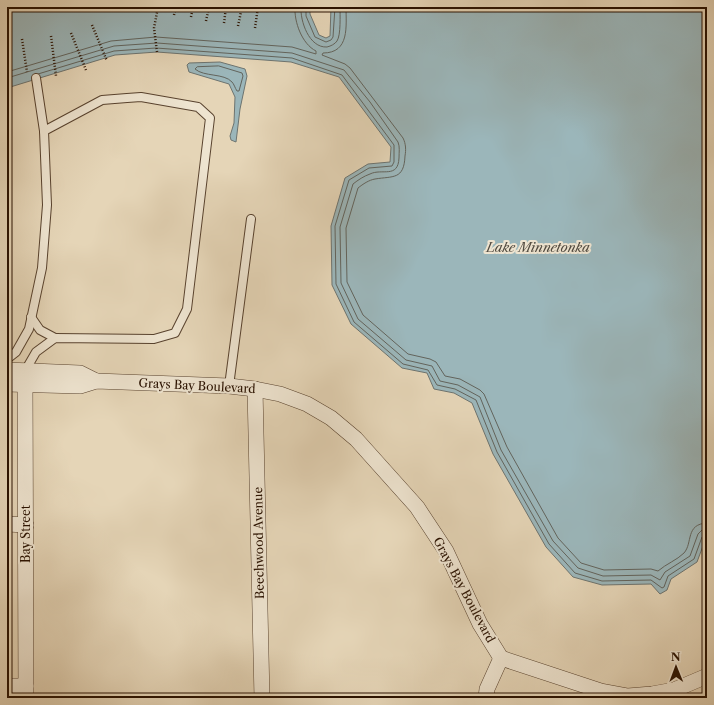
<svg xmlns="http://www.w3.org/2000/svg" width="714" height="705" font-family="'Libre Caslon Text',serif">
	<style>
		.water { fill: #9bb6ba; stroke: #6d7470 }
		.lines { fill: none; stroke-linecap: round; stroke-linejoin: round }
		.shore { stroke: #62645d; stroke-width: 1 }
		.lane-casing { stroke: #58422e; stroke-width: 10 }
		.street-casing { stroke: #58422e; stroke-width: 16 }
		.path { stroke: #291100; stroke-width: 2.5; stroke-dasharray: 1 2; stroke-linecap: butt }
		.lane { stroke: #eee4d0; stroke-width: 8 }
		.street { stroke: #eee4d0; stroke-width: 15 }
		.labels { text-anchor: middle; stroke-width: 4; stroke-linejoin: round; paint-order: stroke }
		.street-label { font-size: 12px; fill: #291100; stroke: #eee4d0 }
		.water-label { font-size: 13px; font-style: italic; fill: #514b41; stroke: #eee4d0 }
	</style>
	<rect width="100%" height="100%" fill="#e5d5b7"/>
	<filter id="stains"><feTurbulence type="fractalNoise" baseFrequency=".005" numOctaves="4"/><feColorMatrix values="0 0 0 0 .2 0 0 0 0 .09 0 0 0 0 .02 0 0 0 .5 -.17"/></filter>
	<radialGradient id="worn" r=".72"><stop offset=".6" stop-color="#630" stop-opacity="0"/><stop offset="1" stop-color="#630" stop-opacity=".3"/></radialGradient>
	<g class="water">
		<path d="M7,7H310V14L319,35L326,38L330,36L331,7H707V535L697,562L671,579L667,590L660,594L651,584L602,585L573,577L546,547L493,454L472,403L454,393L434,389L427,373L402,368L351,324L332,285L331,226L345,178L368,164L390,162L391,147L339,77L291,62L157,52L115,55L7,88Z"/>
		<path d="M220,62L245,69L247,76L240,109L236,142L231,140L230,136L234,123L235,97L229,84L189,72L187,65L189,63Z"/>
	</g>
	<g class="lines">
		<g class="shore">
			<path d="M301,7C300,21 309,48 327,47C331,46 335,44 337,41C341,35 340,15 340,7"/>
			<path d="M306,7V16L315,37L326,42L331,40L333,37L335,7"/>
			<path d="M346,7C346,26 350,53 323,53L322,55L345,64L350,68L403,138C406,144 406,150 405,156C404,180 393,176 375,179C369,180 363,184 358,188L346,228L347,282L363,315L408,354L430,359L436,362L445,376L460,379L480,390L484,394L507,447L558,538L581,563L604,570L651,569L658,571C666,564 677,560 684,553C693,543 685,524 707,523"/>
			<path d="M219,66L242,73L243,76L239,91H237C235,88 234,84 232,82C224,73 204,77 195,69L197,67Z"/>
			<path d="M7,72L111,41L156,37L292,47L316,54V51C302,44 294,22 295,7"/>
			<path d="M38,74L114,51L156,48L292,58L342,75L394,145V162L392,166L369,168L349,180L335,226L336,284L354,322L403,364L428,370L437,385L455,389L476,400L497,452L549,544L575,573L602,581L651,580L662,588L664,587L668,576L694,559L702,537L704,535H707"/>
			<path d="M7,78L114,46L157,43L292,53L344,70L370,102L398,142C400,147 399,152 399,158C398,179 382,168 370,174C364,176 358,180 353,184L340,227L341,283L358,319L406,360L432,366L440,381L458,385L480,397L501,450L553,541L578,568L603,576L651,575L660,580L665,572L690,556L698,534L702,530L707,529"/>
		</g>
		<defs>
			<g id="lane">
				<path d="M36,78L44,131"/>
				<path d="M31,317L40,330L55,338"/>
				<path d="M7,359L16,352L29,329L42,268L47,205L44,131L102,100L127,98L141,97L198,107L210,118L187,309L175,333L154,339L55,338L36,352L25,371"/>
				<path d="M229,386L251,219"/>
			</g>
			<g id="street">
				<path d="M7,370L80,373L96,381"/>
				<path d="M25,371L26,698"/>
				<path d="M7,384L80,386L96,381L229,386L255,389L280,394L307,404L331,418L356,439L417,507L446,551L480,624L501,658L601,691L628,696L652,694L674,690L707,676"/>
				<path d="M255,389L262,698"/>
				<path d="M7,524L26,525"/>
				<path d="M7,686H26"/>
				<path d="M486,698L487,689L501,658"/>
			</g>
		</defs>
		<use href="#lane" class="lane-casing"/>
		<use href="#street" class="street-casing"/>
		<g class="path">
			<path d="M233,7L257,11"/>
			<path d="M140,10L141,7"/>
			<path d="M174,15L176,7"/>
			<path d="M191,17L193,7"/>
			<path d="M206,21L209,7"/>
			<path d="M224,23L226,7"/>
			<path d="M92,25L107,61"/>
			<path d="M238,26L242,7"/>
			<path d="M255,28L258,7"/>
			<path d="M71,33L86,70"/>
			<path d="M51,36L56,76"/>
			<path d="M22,39L27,72"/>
			<path d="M157,52L154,28L158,7"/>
		</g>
		<use href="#lane" class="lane"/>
		<use href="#street" class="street"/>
	</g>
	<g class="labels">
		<g class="street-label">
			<text transform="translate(197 386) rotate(3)" y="4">Grays Bay Boulevard</text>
			<text transform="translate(26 534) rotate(-90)" y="4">Bay Street</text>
			<text transform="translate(259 543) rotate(-91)" y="4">Beechwood Avenue</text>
			<text transform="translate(464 590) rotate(62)" y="4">Grays Bay Boulevard</text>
		</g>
		<g class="water-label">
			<text x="538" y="252">Lake Minnetonka</text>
		</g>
	</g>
	<rect width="714" height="705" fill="none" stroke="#e5d5b7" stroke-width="24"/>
	<rect x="8" y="8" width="698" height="689" fill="none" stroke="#291100" stroke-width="2"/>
	<rect x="12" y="12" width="690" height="681" fill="none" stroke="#291100"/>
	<g transform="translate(676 667) rotate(359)" stroke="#eee4d0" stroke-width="3" paint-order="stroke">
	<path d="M0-3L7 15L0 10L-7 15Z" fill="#291100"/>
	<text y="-6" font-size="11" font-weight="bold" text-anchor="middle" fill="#291100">N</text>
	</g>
	<rect width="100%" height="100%" filter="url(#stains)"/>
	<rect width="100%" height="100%" fill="url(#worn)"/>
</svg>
